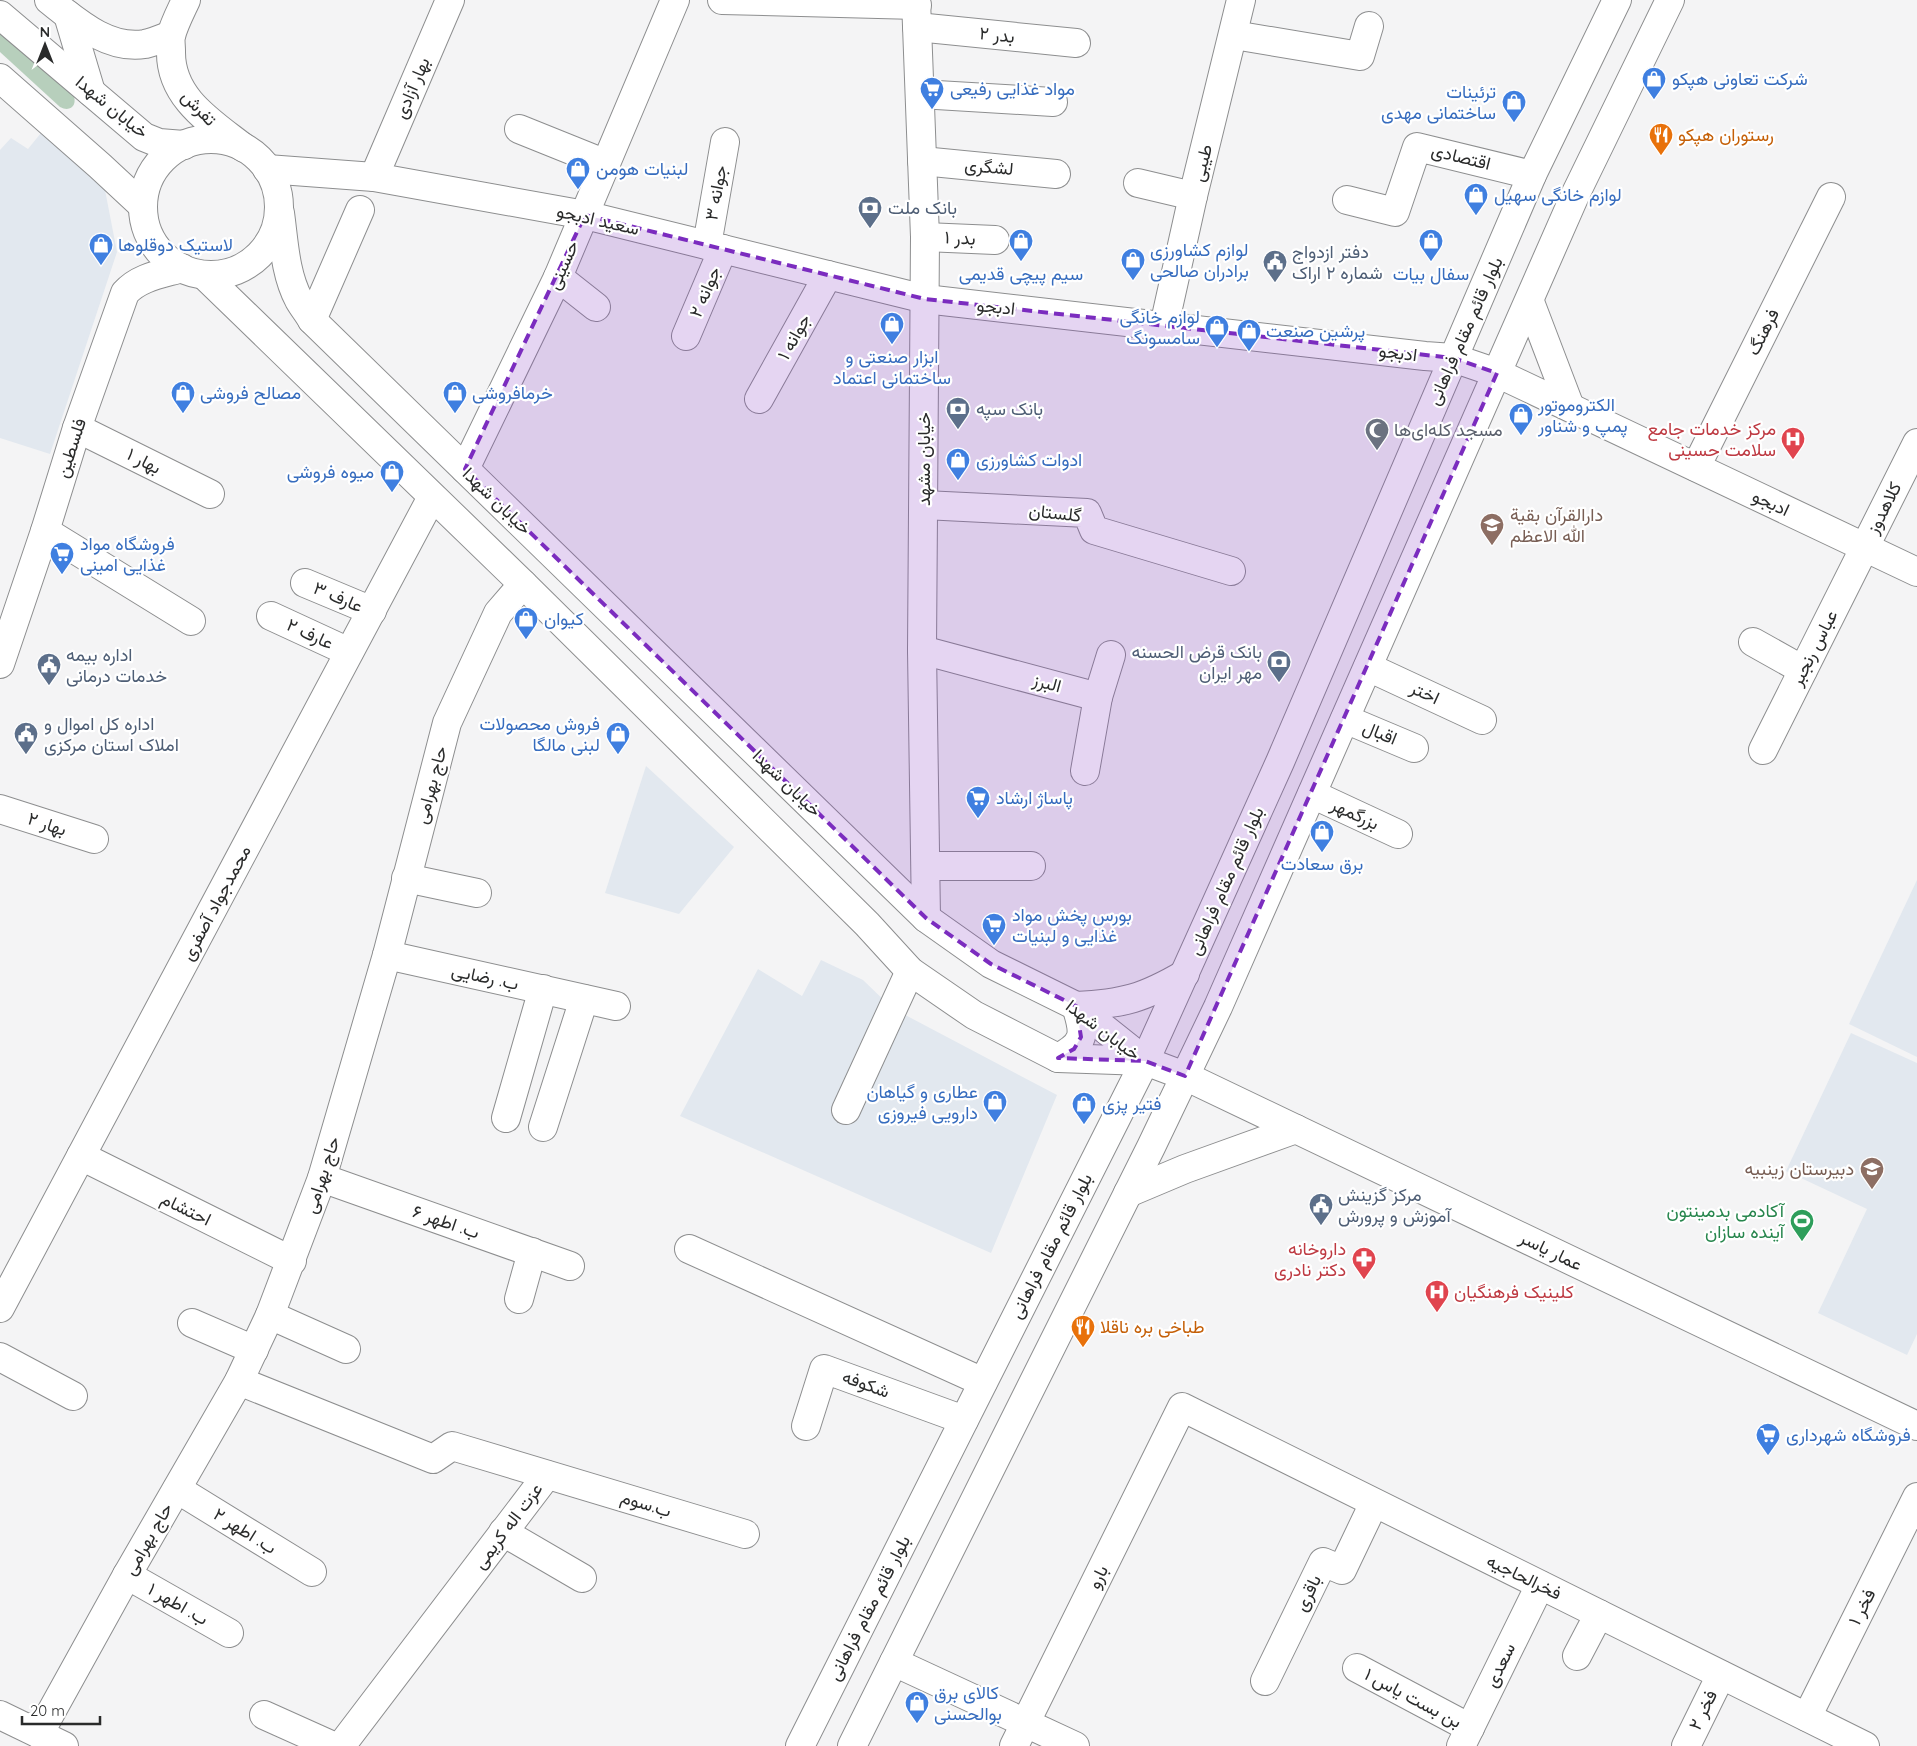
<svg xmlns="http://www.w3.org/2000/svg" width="1917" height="1746" font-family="Quicksand,Vazirmatn,sans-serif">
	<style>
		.built { fill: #e2e8ef }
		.green { fill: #b7cfbc }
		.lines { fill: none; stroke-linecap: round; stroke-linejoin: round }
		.minor-casing { stroke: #8d8e8f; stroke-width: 30 }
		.major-casing { stroke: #8d8e8f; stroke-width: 30 }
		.minor { stroke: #fff; stroke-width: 28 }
		.major { stroke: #fff; stroke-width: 28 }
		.marked { fill: #7b2cbf; fill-opacity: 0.2; stroke: #7b2cbf; stroke-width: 4; stroke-dasharray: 10 6; stroke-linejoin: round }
		.labels { text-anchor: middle; stroke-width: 4.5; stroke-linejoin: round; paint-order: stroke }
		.street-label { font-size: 18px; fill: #2a2b2b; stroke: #fff }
		.shop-label { font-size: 18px; fill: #366cbe; stroke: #fff; text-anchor: start }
		.food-label { font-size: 18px; fill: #c56008; stroke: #fff; text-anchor: start }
		.service-label { font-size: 18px; fill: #4e5e75; stroke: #fff; text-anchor: start }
		.health-label { font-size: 18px; fill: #be3a42; stroke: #fff; text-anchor: end }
		.worship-label { font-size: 18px; fill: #5b616d; stroke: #fff; text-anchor: start }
		.education-label { font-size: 18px; fill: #785e54; stroke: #fff; text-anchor: start }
		.leisure-label { font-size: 18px; fill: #27864d; stroke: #fff; text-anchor: end }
	</style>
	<rect width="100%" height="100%" fill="#f4f4f5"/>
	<g class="built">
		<path d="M41,133L105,190L117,252L50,454L0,438V150L11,138L28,149Z"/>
		<path d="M646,766L734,847L679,914L605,893Z"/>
		<path d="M1917,880V1057L1849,1024Z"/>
		<path d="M821,960L863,980L892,1008L1057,1095L991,1253L680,1116L758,969L802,996Z"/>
		<path d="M1851,1033L1917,1063V1334L1907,1355L1818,1313L1867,1209L1786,1171Z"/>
	</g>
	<path class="green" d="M0,27L73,94C78,104 71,113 60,107L0,52Z"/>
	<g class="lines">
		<defs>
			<g id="minor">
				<path d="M49,0C77,22 108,50 145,44C154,42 163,38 171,35"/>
				<path d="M186,0C181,11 174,24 171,36C170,40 171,46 171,51C170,98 211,122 244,148"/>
				<path d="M722,0L917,5"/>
				<path d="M916,0L925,237L922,650L926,918"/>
				<path d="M68,15L91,92"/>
				<path d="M917,27L1076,43"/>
				<path d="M1234,35L1360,56L1369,26"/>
				<path d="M920,94L1053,102"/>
				<path d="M519,129L606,164"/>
				<path d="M922,161L1056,174"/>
				<path d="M267,169L374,177L585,215L925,299L1425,356L1453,358"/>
				<path d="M374,177L450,0"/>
				<path d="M1138,183L1193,196"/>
				<path d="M1347,200L1395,212L1417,147L1532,175"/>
				<path d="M925,237L995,240"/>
				<path d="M707,245L725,142"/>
				<path d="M558,277L596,307"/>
				<path d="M312,320L360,210"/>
				<path d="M1164,326L1193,196L1241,0"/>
				<path d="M686,336L723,249"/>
				<path d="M1497,373L1917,572"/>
				<path d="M759,399L828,275"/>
				<path d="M77,428L210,494"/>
				<path d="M1696,467L1831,197"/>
				<path d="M465,469L558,277L675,0"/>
				<path d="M924,505L1087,513L1094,530L1231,571"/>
				<path d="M45,531L191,621"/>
				<path d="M305,583L372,611"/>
				<path d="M271,616L349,652"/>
				<path d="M1753,642L1803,670"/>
				<path d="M922,650L1098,697L1085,771"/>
				<path d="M0,664L45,531L77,428L125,293C139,277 162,274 182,268"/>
				<path d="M1368,667L1482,720"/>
				<path d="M1098,697L1111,655"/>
				<path d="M1345,719L1414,748"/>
				<path d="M1763,750L1917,443"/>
				<path d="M1312,794L1398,834"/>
				<path d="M0,809L94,839"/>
				<path d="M926,866H1031"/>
				<path d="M406,878L477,893"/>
				<path d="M387,955L616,1006"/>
				<path d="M1185,1076L1917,1426"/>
				<path d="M846,1110L910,971"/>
				<path d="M506,1118L543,989"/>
				<path d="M543,1127L584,999"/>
				<path d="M81,1156L292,1261"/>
				<path d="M322,1178L570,1266"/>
				<path d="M1128,1193L1185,1169L1296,1129"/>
				<path d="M689,1249L983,1382"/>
				<path d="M519,1299L532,1252"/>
				<path d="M0,1308L432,497"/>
				<path d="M270,1315L346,1349"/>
				<path d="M192,1323L254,1350"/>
				<path d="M0,1357L73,1396"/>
				<path d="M239,1381L433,1459L452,1446L745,1534"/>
				<path d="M806,1426L824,1369L964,1420"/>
				<path d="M177,1489L312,1572"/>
				<path d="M503,1532L582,1578"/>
				<path d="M127,1575L229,1633"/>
				<path d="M1577,1656L1599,1614"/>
				<path d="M894,1662L1075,1746"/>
				<path d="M1357,1668L1470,1728"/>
				<path d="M1265,1681L1323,1562L1342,1570L1374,1503"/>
				<path d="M0,1715L64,1746"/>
				<path d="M264,1715L333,1746"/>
				<path d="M1807,1717L1917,1497"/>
				<path d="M39,1734L127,1575L239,1381L270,1315L322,1178L387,955L447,723L498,613L523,584"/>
				<path d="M341,1746L547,1475"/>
				<path d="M1014,1746L1182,1407L1865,1746"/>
				<path d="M1461,1746L1540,1585"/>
				<path d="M1686,1746L1721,1675"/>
			</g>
			<g id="major">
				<path d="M0,15L144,137L159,143L184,145"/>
				<path d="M0,78L100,166L143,206"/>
				<circle cx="211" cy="207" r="68"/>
				<path d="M280,213C284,242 285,274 299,300C303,307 308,313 312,320L926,918L991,964L1076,1006L1145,1061L1185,1076"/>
				<path d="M204,275L523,584L867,924L910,971L974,1015L1058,1058L1145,1061"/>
				<path d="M1530,302L1570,407"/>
				<path d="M1453,358L1497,373"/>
				<path d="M1058,1058C1086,1043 1085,1034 1076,1006C1123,1004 1144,998 1185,974"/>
				<path d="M800,1746L1145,1061L1280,762L1532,175L1617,0"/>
				<path d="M852,1746L1151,1147L1218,1007L1576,193L1670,0"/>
			</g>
		</defs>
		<use href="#minor" class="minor-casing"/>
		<use href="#major" class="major-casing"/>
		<use href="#minor" class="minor"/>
		<use href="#major" class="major"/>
	</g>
	<path class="marked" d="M585,215L925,299L1453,358L1497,373L1185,1076L1145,1061L1058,1058L1074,1049L1081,1037L1076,1006L991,964L926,918L465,469Z"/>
	<defs>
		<symbol id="shop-pin" viewBox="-11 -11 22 30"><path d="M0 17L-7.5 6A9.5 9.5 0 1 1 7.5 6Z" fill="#3f7fe0" stroke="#fff"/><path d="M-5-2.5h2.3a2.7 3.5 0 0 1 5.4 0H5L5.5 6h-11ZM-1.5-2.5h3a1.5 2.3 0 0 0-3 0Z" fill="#fff"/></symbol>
		<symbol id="supermarket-pin" viewBox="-11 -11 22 30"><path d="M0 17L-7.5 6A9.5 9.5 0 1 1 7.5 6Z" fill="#3f7fe0" stroke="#fff"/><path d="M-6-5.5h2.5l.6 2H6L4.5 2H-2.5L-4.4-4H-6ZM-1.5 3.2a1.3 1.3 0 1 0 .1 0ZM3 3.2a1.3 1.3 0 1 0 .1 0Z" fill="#fff"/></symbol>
		<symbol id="restaurant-pin" viewBox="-11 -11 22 30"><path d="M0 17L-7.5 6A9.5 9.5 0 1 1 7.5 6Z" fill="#e8710a" stroke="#fff"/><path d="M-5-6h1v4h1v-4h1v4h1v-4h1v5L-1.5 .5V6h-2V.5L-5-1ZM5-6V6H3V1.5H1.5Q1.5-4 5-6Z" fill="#fff"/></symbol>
		<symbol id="bank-pin" viewBox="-11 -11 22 30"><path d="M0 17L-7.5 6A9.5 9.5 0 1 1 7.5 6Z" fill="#5c6f8a" stroke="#fff"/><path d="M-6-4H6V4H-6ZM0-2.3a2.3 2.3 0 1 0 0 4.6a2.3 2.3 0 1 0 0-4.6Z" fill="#fff"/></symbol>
		<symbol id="civic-pin" viewBox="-11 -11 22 30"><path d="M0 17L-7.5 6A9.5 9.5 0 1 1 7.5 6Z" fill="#5c6f8a" stroke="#fff"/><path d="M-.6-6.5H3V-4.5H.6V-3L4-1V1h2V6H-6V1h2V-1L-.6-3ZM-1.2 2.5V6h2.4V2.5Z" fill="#fff"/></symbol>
		<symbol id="mosque-pin" viewBox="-11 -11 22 30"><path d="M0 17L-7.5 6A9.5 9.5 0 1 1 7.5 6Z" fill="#6b7280" stroke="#fff"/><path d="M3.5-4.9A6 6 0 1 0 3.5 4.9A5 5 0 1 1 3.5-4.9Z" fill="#fff"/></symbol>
		<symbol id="hospital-pin" viewBox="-11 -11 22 30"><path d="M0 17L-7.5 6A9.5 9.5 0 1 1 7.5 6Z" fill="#e0444e" stroke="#fff"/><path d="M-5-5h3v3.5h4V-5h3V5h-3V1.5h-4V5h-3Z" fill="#fff"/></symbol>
		<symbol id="school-pin" viewBox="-11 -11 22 30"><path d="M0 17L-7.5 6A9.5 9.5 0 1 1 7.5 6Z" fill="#8d6e63" stroke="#fff"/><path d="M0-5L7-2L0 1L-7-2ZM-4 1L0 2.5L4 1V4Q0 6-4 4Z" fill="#fff"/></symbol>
		<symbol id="stadium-pin" viewBox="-11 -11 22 30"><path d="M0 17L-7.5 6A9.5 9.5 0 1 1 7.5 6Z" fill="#2e9e5b" stroke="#fff"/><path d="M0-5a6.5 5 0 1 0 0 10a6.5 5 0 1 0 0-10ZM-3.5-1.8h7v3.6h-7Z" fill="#fff"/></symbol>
		<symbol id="pharmacy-pin" viewBox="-11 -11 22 30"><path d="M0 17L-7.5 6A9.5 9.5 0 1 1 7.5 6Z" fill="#e0444e" stroke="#fff"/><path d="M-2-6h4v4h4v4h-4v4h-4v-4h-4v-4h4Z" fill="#fff"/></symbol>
	</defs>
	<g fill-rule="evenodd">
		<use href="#shop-pin" x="1640" y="65" width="28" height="38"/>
		<use href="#supermarket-pin" x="918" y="75" width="28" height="38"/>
		<use href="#shop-pin" x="1500" y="88" width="28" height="38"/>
		<use href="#restaurant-pin" x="1647" y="121" width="28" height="38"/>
		<use href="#shop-pin" x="564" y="155" width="28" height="38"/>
		<use href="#shop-pin" x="1462" y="181" width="28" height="38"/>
		<use href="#bank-pin" x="856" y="194" width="28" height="38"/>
		<use href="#shop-pin" x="1007" y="227" width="28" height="38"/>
		<use href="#shop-pin" x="1417" y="227" width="28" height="38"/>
		<use href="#shop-pin" x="87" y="231" width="28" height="38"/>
		<use href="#shop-pin" x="1119" y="246" width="28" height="38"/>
		<use href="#civic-pin" x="1261" y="248" width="28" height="38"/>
		<use href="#shop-pin" x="878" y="310" width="28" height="38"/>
		<use href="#shop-pin" x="1203" y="313" width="28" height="38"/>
		<use href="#shop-pin" x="1235" y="317" width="28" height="38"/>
		<use href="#shop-pin" x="169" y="379" width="28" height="38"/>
		<use href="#shop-pin" x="441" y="379" width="28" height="38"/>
		<use href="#bank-pin" x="944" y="395" width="28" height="38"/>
		<use href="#shop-pin" x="1507" y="401" width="28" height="38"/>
		<use href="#mosque-pin" x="1363" y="416" width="28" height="38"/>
		<use href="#hospital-pin" x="1779" y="425" width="28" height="38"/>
		<use href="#shop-pin" x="944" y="446" width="28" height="38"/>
		<use href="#shop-pin" x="378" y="458" width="28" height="38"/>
		<use href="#school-pin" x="1478" y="511" width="28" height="38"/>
		<use href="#supermarket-pin" x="48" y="540" width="28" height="38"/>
		<use href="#shop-pin" x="512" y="605" width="28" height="38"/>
		<use href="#bank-pin" x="1265" y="648" width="28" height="38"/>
		<use href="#civic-pin" x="35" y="651" width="28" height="38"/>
		<use href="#civic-pin" x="12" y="720" width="28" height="38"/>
		<use href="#shop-pin" x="604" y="720" width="28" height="38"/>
		<use href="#supermarket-pin" x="964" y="784" width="28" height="38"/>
		<use href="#shop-pin" x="1308" y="818" width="28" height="38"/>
		<use href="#supermarket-pin" x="980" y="911" width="28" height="38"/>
		<use href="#shop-pin" x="981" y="1088" width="28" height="38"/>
		<use href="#shop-pin" x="1070" y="1090" width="28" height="38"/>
		<use href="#school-pin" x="1858" y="1155" width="28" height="38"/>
		<use href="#civic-pin" x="1307" y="1191" width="28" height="38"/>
		<use href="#stadium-pin" x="1788" y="1207" width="28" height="38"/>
		<use href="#pharmacy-pin" x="1350" y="1245" width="28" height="38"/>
		<use href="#hospital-pin" x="1423" y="1278" width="28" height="38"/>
		<use href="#restaurant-pin" x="1069" y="1313" width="28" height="38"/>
		<use href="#supermarket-pin" x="1754" y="1421" width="28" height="38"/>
		<use href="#shop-pin" x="903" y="1689" width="28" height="38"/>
	</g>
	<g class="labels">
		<g class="street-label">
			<text transform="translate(997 35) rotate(6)" y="6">بدر ۲</text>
			<text transform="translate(412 88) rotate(-67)" y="6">بهار آزادی</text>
			<text transform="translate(112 107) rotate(39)" y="6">خیابان شهدا</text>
			<text transform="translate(199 108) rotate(46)" y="6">تفرش</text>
			<text transform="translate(1461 157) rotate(14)" y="6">اقتصادی</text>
			<text transform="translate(1202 163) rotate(-76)" y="6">طیبی</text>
			<text transform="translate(989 167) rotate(5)" y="6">لشگری</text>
			<text transform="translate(716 193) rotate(-80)" y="6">جوانه ۳</text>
			<text transform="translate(598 220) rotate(13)" y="6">سعید ادبجو</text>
			<text transform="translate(960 238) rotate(3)" y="6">بدر ۱</text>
			<text transform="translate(563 265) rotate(-66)" y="6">حسینی</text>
			<text transform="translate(705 292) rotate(-67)" y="6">جوانه ۲</text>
			<text transform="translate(996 307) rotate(6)" y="6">ادبجو</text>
			<text transform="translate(1465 331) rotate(-66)" y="6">بلوار قائم مقام فراهانی</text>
			<text transform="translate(1763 332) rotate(-63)" y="6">فرهنگ</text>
			<text transform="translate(794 337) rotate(-61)" y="6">جوانه ۱</text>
			<text transform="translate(1398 353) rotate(7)" y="6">ادبجو</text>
			<text transform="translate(71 448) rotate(-72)" y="6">فلسطین</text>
			<text transform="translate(924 459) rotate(-90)" y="6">خیابان مشهد</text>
			<text transform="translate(144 461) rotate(27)" y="6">بهار ۱</text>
			<text transform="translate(497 501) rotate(44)" y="6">خیابان شهدا</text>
			<text transform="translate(1771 503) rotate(25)" y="6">ادبجو</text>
			<text transform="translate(1884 508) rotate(-63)" y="6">کلاهدوز</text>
			<text transform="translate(1055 513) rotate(6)" y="6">گلستان</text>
			<text transform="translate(338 597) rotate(23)" y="6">عارف ۳</text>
			<text transform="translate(310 634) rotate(25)" y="6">عارف ۲</text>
			<text transform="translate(1814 648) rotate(-63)" y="6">عباس رنجبر</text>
			<text transform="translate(1047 683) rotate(15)" y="6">البرز</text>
			<text transform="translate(1425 693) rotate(25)" y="6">اختر</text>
			<text transform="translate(1380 733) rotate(22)" y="6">اقبال</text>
			<text transform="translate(787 783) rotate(44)" y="6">خیابان شهدا</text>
			<text transform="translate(431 785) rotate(-75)" y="6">حاج بهرامی</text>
			<text transform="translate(1355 814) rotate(25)" y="6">بزرگمهر</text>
			<text transform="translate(47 824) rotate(18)" y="6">بهار ۲</text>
			<text transform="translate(1226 881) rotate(-66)" y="6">بلوار قائم مقام فراهانی</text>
			<text transform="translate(216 903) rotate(-62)" y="6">محمدجواد آصفری</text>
			<text transform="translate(485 977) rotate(12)" y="6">ب. رضایی</text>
			<text transform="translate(1103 1030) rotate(37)" y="6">خیابان شهدا</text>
			<text transform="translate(322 1175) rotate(-72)" y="6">حاج بهرامی</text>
			<text transform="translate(186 1209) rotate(26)" y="6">احتشام</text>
			<text transform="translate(446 1222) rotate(19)" y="6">ب. اطهر ۶</text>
			<text transform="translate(1051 1246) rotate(-63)" y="6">بلوار قائم مقام فراهانی</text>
			<text transform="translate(1551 1251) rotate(26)" y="6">عمار یاسر</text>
			<text transform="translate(866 1384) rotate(20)" y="6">شکوفه</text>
			<text transform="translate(646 1504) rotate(17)" y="6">ب.سوم</text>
			<text transform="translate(508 1526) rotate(-53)" y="6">عزت اله کریمی</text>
			<text transform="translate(245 1531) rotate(32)" y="6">ب. اطهر ۲</text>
			<text transform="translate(148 1539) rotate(-60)" y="6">حاج بهرامی</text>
			<text transform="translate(1098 1577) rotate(-64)" y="6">بارو</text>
			<text transform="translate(1524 1577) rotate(26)" y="6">فخرالحاجیه</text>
			<text transform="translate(1308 1593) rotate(-64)" y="6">باقری</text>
			<text transform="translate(178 1604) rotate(30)" y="6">ب. اطهر ۱</text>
			<text transform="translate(1862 1607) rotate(-63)" y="6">فخر ۱</text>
			<text transform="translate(869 1608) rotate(-63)" y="6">بلوار قائم مقام فراهانی</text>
			<text transform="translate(1500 1665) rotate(-64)" y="6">سعدی</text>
			<text transform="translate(1413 1698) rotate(28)" y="6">بن بست یاس ۱</text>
			<text transform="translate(1703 1710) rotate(-64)" y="6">فخر ۲</text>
		</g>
		<g class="shop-label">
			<text x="1672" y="85">شرکت تعاونی هپکو</text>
			<text x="950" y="95">مواد غذایی رفیعی</text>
			<text x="1496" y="98" text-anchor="end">ترئینات<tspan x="1496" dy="21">ساختمانی مهدی</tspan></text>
			<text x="596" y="175">لبنیات هومن</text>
			<text x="1494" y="201">لوازم خانگی سهیل</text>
			<text x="118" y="251">لاستیک دوقلوها</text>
			<text x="1150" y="256">لوازم کشاورزی<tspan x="1150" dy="21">برادران صالحی</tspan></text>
			<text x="1021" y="280" text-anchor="middle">سیم پیچی قدیمی</text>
			<text x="1431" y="280" text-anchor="middle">سفال بیات</text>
			<text x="1200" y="323" text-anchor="end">لوازم خانگی<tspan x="1200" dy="21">سامسونگ</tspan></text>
			<text x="1266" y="337">پرشین صنعت</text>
			<text x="892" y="363" text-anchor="middle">ابزار صنعتی و<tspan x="892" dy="21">ساختمانی اعتماد</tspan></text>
			<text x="200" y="399">مصالح فروشی</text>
			<text x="472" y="399">خرمافروشی</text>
			<text x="1538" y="411">الکتروموتور<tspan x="1538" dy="21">پمپ و شناور</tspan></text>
			<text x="976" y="466">ادوات کشاورزی</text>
			<text x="374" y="478" text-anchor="end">میوه فروشی</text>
			<text x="80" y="550">فروشگاه مواد<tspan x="80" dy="21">غذایی امینی</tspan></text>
			<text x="544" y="625">کیوان</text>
			<text x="600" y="730" text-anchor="end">فروش محصولات<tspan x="600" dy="21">لبنی مالگا</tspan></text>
			<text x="996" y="804">پاساژ ارشاد</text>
			<text x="1322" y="870" text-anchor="middle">برق سعادت</text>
			<text x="1012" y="921">بورس پخش مواد<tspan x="1012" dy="21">غذایی و لبنیات</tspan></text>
			<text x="978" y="1098" text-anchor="end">عطاری و گیاهان<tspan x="978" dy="21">دارویی فیروزی</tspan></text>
			<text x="1102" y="1110">فتیر پزی</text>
			<text x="1786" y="1441">فروشگاه شهرداری</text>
			<text x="934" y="1699">کالای برق<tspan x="934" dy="21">بوالحسنی</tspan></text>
		</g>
		<g class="food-label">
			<text x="1678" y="141">رستوران هپکو</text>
			<text x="1100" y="1333">طباخی بره ناقلا</text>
		</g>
		<g class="service-label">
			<text x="888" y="214">بانک ملت</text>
			<text x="1292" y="258">دفتر ازدواج<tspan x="1292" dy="21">شماره ۲ اراک</tspan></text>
			<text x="976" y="415">بانک سپه</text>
			<text x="1262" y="658" text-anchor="end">بانک قرض الحسنه<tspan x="1262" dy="21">مهر ایران</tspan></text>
			<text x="66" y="661">اداره بیمه<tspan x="66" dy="21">خدمات درمانی</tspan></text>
			<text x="44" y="730">اداره کل اموال و<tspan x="44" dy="21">املاک استان مرکزی</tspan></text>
			<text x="1338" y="1201">مرکز گزینش<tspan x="1338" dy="21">آموزش و پرورش</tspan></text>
		</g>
		<g class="health-label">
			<text x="1776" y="435">مرکز خدمات جامع<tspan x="1776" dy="21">سلامت حسینی</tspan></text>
			<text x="1346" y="1255">داروخانه<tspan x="1346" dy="21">دکتر نادری</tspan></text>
			<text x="1454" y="1298" text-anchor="start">کلینیک فرهنگیان</text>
		</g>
		<g class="worship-label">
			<text x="1394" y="436">مسجد کله‌ای‌ها</text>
		</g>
		<g class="education-label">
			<text x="1510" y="521">دارالقرآن بقیة<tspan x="1510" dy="21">الله الاعظم</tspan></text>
			<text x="1854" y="1175" text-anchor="end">دبیرستان زینبیه</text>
		</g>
		<g class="leisure-label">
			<text x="1784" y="1217">آکادمی بدمینتون<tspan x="1784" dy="21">آینده سازان</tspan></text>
		</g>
	</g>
	<g transform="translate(45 45)" stroke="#ffffff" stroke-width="4" paint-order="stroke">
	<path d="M0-4L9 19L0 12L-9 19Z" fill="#2a2b2b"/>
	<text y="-8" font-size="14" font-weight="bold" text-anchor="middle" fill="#2a2b2b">N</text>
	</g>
	<path d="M22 1716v8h78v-8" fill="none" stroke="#2a2b2b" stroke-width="2.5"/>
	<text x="30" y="1716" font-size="15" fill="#2a2b2b" stroke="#ffffff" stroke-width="4" paint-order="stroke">20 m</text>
</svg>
